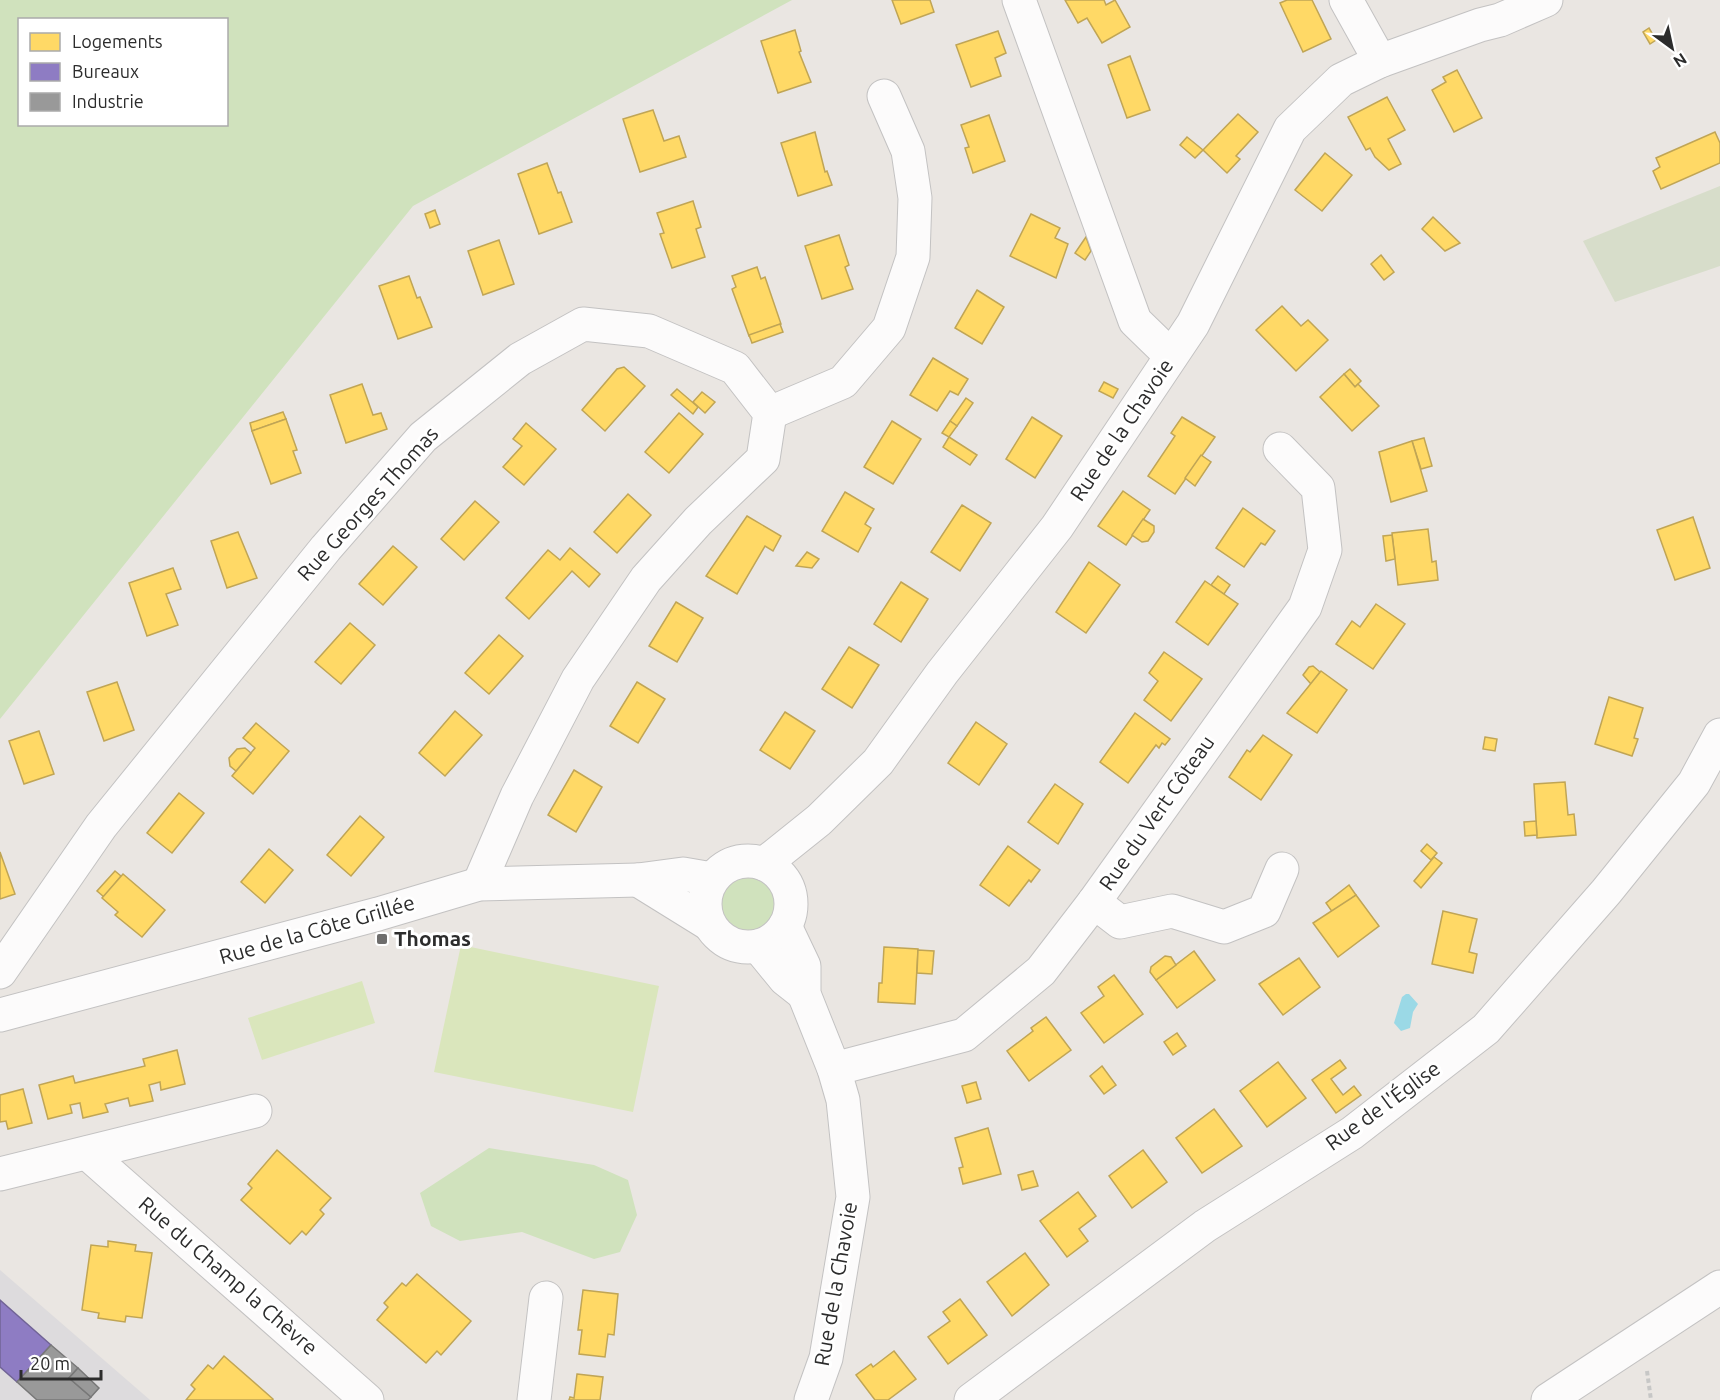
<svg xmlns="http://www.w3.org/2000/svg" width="1720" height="1400" font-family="Ubuntu,sans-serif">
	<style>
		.industrial { fill: #dddbdd }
		.green { fill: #d0e2bd; fill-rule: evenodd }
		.cemetery { fill: #d7ddca }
		.pitch { fill: #dae6bc }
		.water { fill: #9bd9e6 }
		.homes { fill: #ffd966; stroke: #c0a555; stroke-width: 1.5 }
		.offices { fill: #8e7cc3; stroke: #716496; stroke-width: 1.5 }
		.industry { fill: #999; stroke: #787878; stroke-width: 1.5 }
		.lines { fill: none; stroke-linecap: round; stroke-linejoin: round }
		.minor-casing { stroke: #c3c2c2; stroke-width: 35 }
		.path { stroke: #c7c7c6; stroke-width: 4; stroke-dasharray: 4.5 3; stroke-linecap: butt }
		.minor { stroke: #fcfbfb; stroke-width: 33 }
		.poi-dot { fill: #6e6d6c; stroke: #fff; stroke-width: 2 }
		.labels { text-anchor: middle; stroke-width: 6; stroke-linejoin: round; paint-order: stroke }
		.street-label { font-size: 21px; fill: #2c2c2c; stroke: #fff }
		.poi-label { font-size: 21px; font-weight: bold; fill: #2c2c2c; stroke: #fff; text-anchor: start }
	</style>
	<rect width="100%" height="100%" fill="#eae6e2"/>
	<path class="industrial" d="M0,1270L150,1400H0Z"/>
	<g class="green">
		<path d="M0,0H792L413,206L0,719ZM20,20H226V124H20Z"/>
		<circle cx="749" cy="903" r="57"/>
		<path d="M489,1148L594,1165L628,1180L637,1215L620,1252L594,1259L522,1232L460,1241L431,1226L420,1193Z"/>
	</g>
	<path class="cemetery" d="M1720,186V266L1615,302L1583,241Z"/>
	<g class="pitch">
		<path d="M461,945L659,986L633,1112L434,1072Z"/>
		<path d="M362,981L375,1023L262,1060L248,1018Z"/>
	</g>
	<path class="water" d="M1406,994H1409L1418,1004L1413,1012L1410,1028L1401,1031L1394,1023L1402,997Z"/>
	<g class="homes">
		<path d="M892,0H930L934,12L901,24Z"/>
		<path d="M1065,0H1104L1106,5L1115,0L1130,27L1102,43L1087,18L1078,23Z"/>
		<path d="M1287,0H1312L1331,39L1303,52L1280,3Z"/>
		<path d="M1649,28L1656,40L1650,44L1643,32Z"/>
		<path d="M795,30L801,51L799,52L811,82L778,93L761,41Z"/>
		<path d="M998,31L1006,53L995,58L1001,76L971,87L956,45Z"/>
		<path d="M1130,56L1150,110L1127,118L1108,65Z"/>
		<path d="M1457,70L1482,118L1454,132L1432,90L1446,82L1443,77Z"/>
		<path d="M1387,97L1405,130L1388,139L1401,164L1389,170L1375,157L1370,148L1366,150L1348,117Z"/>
		<path d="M653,110L664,141L679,136L686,157L640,172L623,119Z"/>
		<path d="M1238,114L1258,132L1236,156L1240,159L1227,173L1203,150Z"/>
		<path d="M989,115L1005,161L973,173L965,148L969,147L961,125Z"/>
		<path d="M815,132L825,172L827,171L832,185L798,196L781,143Z"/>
		<path d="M1715,132L1720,143V163L1661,189L1653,171L1660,167L1656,158Z"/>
		<path d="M1187,137L1203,150L1195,158L1180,145Z"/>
		<path d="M1325,153L1352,175L1322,211L1295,190Z"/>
		<path d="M547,163L558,193L561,192L572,222L539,234L518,174Z"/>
		<path d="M693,201L701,227L696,229L705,257L672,268L660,234L664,233L657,213Z"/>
		<path d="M435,210L440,224L430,228L425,214Z"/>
		<path d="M1031,214L1060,228L1055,238L1068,244L1056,278L1010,256Z"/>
		<path d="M1433,217L1460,243L1445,251L1422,229Z"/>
		<path d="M839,235L849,265L845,267L853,289L822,299L805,246Z"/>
		<path d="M1086,237L1091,251L1085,260L1075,253Z"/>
		<path d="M499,240L514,284L483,295L468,251Z"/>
		<path d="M1381,255L1394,272L1384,280L1371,264Z"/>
		<path d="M757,267L761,279L765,277L781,324L749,336L732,289L736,287L732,276Z"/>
		<path d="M409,276L417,298L420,297L432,327L398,339L379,286Z"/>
		<path d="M977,290L1004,307L982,344L955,328Z"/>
		<path d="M1282,306L1301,326L1308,320L1328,340L1296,371L1256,330Z"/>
		<path d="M780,324L783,332L752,343L749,335Z"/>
		<path d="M933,358L968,379L958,395L950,391L937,411L910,395Z"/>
		<path d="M624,367L645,386L605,431L582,410L617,369Z"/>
		<path d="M1350,369L1361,381L1355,387L1344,374Z"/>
		<path d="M1344,374L1355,387L1358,384L1379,406L1352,431L1320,397Z"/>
		<path d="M1104,382L1118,389L1113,398L1099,391Z"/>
		<path d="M362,384L373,415L381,413L387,429L346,443L330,395Z"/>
		<path d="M677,389L698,407L693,414L671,395Z"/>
		<path d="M702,392L715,402L705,413L693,402Z"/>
		<path d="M966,398L973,403L957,426L950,421Z"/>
		<path d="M283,412L286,419L252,431L250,423Z"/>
		<path d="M679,413L703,434L669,473L645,452Z"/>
		<path d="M1032,417L1062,436L1035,478L1006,459Z"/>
		<path d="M1182,417L1215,437L1175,494L1148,476L1175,436L1171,433Z"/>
		<path d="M286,419L297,450L293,451L301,473L271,484L252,431Z"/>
		<path d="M892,421L921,439L893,484L864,467Z"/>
		<path d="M950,421L957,426L949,437L942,433Z"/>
		<path d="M526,423L556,449L524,485L503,467L522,446L513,439Z"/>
		<path d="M949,437L977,455L970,465L943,447Z"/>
		<path d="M1424,438L1432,466L1421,469L1412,441Z"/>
		<path d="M1412,441L1427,491L1391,502L1379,452Z"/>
		<path d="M1201,455L1211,462L1195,486L1185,478Z"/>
		<path d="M1123,491L1150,510L1126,545L1098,526Z"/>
		<path d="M845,492L874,509L865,524L871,528L858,552L822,531Z"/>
		<path d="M628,494L651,515L617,553L594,532Z"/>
		<path d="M475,501L499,522L464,560L441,539Z"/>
		<path d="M962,505L991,523L960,571L931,552Z"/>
		<path d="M1243,508L1275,531L1265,545L1261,543L1244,567L1216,548Z"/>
		<path d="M747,516L781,536L773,551L765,546L737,594L706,576Z"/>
		<path d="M1693,517L1710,568L1675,580L1657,530Z"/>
		<path d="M1143,519L1154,526V532L1148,541L1142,542L1132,535Z"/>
		<path d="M1428,529L1432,562L1436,561L1438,580L1398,585L1392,533Z"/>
		<path d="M238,532L257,578L227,588L211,541Z"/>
		<path d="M1392,535L1395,559L1386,561L1383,536Z"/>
		<path d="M393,546L417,567L383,605L359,584Z"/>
		<path d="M570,548L600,574L589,587L572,571L529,619L506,598L548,550L560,560Z"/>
		<path d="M807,552L819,559L812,568L796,566Z"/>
		<path d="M1089,562L1120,585L1086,633L1056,612Z"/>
		<path d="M173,568L181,589L166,594L178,625L147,636L129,583Z"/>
		<path d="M1218,576L1230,585L1224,594L1211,585Z"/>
		<path d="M1205,581L1238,604L1208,645L1176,622Z"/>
		<path d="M901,582L928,599L901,642L874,624Z"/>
		<path d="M676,602L703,618L677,662L649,646Z"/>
		<path d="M1376,604L1405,624L1373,669L1336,644L1352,621L1360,627Z"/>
		<path d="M350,623L375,645L341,684L315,662Z"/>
		<path d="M499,635L523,656L489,694L465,673Z"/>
		<path d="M849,647L879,665L852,708L822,689Z"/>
		<path d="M1164,652L1202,679L1171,721L1144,700L1158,681L1149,673Z"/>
		<path d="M1313,666L1320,672L1311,684L1303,675L1309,667Z"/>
		<path d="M1321,671L1347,690L1317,733L1287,713Z"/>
		<path d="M117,682L134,730L104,741L87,692Z"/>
		<path d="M637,682L665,699L638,743L610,726Z"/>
		<path d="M1609,697L1643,708L1634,738L1638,739L1632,756L1595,744Z"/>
		<path d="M455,711L482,735L445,776L419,753Z"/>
		<path d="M785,712L815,731L790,769L760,750Z"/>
		<path d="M1135,713L1170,739L1165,745L1162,743L1159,748L1156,745L1128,783L1100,762Z"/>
		<path d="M976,722L1007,744L979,785L948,763Z"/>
		<path d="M256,723L289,751L253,794L232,776L255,748L243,738Z"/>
		<path d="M39,731L54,774L24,784L9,741Z"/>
		<path d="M1263,735L1292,755L1261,800L1229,777L1247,750L1250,752Z"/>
		<path d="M1485,737L1497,739L1495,751L1483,749Z"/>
		<path d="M245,748L251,753L236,771L230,766L229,758L237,749Z"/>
		<path d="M574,770L602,787L576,832L548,815Z"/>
		<path d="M1565,782L1568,815L1574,814L1576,835L1537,838L1534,784Z"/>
		<path d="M1055,784L1083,804L1058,844L1028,822Z"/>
		<path d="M179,793L204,813L172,853L147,833Z"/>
		<path d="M360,816L384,837L351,876L327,855Z"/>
		<path d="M1536,821L1537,835L1525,836L1524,822Z"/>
		<path d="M1427,844L1437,853L1431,860L1421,851Z"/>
		<path d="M1008,846L1040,870L1031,882L1029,880L1009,906L980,885Z"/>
		<path d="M269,849L293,870L265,903L241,882Z"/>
		<path d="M0,852L15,894L0,899Z"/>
		<path d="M1434,857L1442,863L1421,888L1414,881Z"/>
		<path d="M115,871L121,876L104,897L97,891Z"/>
		<path d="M123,874L165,910L142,937L115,915L118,912L102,898Z"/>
		<path d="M1349,885L1356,895L1333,913L1326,903Z"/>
		<path d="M1356,895L1379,926L1338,957L1313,923Z"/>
		<path d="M1443,911L1477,919L1469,952L1477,954L1473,973L1432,964Z"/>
		<path d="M884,947L918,949L915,1004L878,1002L879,983H882Z"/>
		<path d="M918,950L934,951L932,974L917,973Z"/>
		<path d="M1194,951L1215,980L1177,1008L1156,980Z"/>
		<path d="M1165,956L1171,957L1176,965L1156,980L1150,972L1151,967Z"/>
		<path d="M1299,958L1320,987L1283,1015L1259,984Z"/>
		<path d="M1114,975L1143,1014L1104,1043L1081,1013L1104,996L1098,987Z"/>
		<path d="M1046,1017L1071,1050L1029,1081L1007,1051L1033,1031L1031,1028Z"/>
		<path d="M1177,1033L1186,1046L1173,1055L1164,1042Z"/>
		<path d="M177,1050L185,1084L161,1090L160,1082L149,1085L153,1101L130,1106L128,1098L105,1104L108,1112L83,1118L80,1103L70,1105L72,1113L48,1119L39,1085L73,1076L75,1083L145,1066L143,1059Z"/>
		<path d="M1340,1060L1346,1068L1331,1079L1343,1095L1354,1086L1361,1095L1336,1113L1312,1080Z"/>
		<path d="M1278,1062L1306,1098L1267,1127L1240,1091Z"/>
		<path d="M1102,1066L1116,1085L1104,1094L1090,1076Z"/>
		<path d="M976,1082L981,1099L967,1103L962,1086Z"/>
		<path d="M23,1089L32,1123L8,1129L6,1121L0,1122V1095Z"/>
		<path d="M1214,1109L1242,1146L1202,1173L1176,1138Z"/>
		<path d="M988,1128L1001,1174L963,1184L959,1168L963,1167L955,1138Z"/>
		<path d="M277,1150L331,1198L320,1210L324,1214L306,1235L302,1231L290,1244L241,1200L252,1188L248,1184Z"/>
		<path d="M1143,1150L1167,1182L1132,1208L1109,1176Z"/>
		<path d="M1033,1171L1038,1186L1022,1190L1018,1175Z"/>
		<path d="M1078,1192L1096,1216L1079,1229L1088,1241L1067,1257L1040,1221Z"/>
		<path d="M108,1241L136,1245L135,1251L152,1253L142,1318L126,1316L125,1322L98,1318L99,1313L82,1310L91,1245L108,1247Z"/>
		<path d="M1025,1253L1049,1285L1012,1316L987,1282Z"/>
		<path d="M417,1274L471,1321L441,1355L437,1351L426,1363L377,1320L388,1307L384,1303L402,1283L406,1286Z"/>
		<path d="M583,1290L618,1294L614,1335L608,1334L605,1357L579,1354L582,1330H578Z"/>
		<path d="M960,1299L987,1335L948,1364L928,1337L950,1321L943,1312Z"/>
		<path d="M894,1351L916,1379L888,1400H875L856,1375L871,1364L873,1367Z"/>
		<path d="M224,1356L273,1399V1400H186L195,1389L191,1385L208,1365L213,1369Z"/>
		<path d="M577,1374L603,1377L600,1400H569L570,1397L574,1398Z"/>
	</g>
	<path class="offices" d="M0,1300L51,1345L17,1382L0,1367Z"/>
	<g class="industry">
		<path d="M51,1345L78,1368L69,1378L91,1397L88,1400H37L17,1382Z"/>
		<path d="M78,1368L99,1388L91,1397L69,1378Z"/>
	</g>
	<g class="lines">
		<defs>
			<g id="minor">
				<path d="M1019,0L1135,321L1171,356"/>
				<path d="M1346,0L1380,61"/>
				<path d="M770,413L843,382L889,328L913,257L915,198L908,151L884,96"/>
				<circle cx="748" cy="904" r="43"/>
				<path d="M764,864L819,820L878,762L942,673L1057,527L1193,324L1290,129L1341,80L1380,61L1480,25L1500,20L1546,0"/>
				<path d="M638,880L709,924"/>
				<path d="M1094,902L1120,922L1172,911L1224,927L1264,911L1282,869"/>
				<path d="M785,926L804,966V994L834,1069L843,1100L853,1197L826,1358L811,1400"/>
				<path d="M758,946L785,979L804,994"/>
				<path d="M0,972L101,826L326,548L423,437L520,359L583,324L649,331L735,368L770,413L763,459L698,521L646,579L578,679L517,796L479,884"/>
				<path d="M0,1015L378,914L479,884L638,880L683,874L712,879"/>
				<path d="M834,1069L964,1035L1041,971L1094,902L1305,607L1325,550L1318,488L1280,449"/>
				<path d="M87,1153L367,1400"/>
				<path d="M0,1174L255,1111"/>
				<path d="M534,1400L546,1298"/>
				<path d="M971,1400L1205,1226L1352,1133L1486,1029L1606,892L1694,783L1720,735"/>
				<path d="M1548,1400L1720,1287"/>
			</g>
		</defs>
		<use href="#minor" class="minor-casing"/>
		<path class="path" d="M1647,1371L1651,1400"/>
		<use href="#minor" class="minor"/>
	</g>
	<rect class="poi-dot" x="376" y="933" width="12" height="12" rx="3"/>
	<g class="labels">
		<g class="street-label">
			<text transform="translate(1122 430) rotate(-56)" y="7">Rue de la Chavoie</text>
			<text transform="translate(368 504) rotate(-48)" y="7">Rue Georges Thomas</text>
			<text transform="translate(1157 813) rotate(-55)" y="7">Rue du Vert Côteau</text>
			<text transform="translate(317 930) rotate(-16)" y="7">Rue de la Côte Grillée</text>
			<text transform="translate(1383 1106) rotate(-36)" y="7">Rue de l'Église</text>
			<text transform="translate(228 1276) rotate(41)" y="7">Rue du Champ la Chèvre</text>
			<text transform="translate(836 1284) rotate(-80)" y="7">Rue de la Chavoie</text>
		</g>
		<g class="poi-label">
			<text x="394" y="946">Thomas</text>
		</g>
	</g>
	<rect x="18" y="18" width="210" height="108" fill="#ffffff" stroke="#ababab" stroke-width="1.5"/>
	<rect x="30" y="33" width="30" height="18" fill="#ffd966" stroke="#ababab" stroke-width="1.5"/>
	<text x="72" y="48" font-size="18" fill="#2c2c2c">Logements</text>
	<rect x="30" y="63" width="30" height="18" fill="#8e7cc3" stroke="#ababab" stroke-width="1.5"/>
	<text x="72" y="78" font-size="18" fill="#2c2c2c">Bureaux</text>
	<rect x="30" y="93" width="30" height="18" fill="#999999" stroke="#ababab" stroke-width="1.5"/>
	<text x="72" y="108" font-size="18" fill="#2c2c2c">Industrie</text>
	<g transform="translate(1672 48) rotate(147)" stroke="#ffffff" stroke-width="4.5" paint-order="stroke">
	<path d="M0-4.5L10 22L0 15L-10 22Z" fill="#2c2c2c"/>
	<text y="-9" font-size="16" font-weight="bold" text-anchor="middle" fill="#2c2c2c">N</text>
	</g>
	<path d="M21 1370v9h80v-9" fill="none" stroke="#2c2c2c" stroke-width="3"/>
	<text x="30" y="1370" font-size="18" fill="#2c2c2c" stroke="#ffffff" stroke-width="4.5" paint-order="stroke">20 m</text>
</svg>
